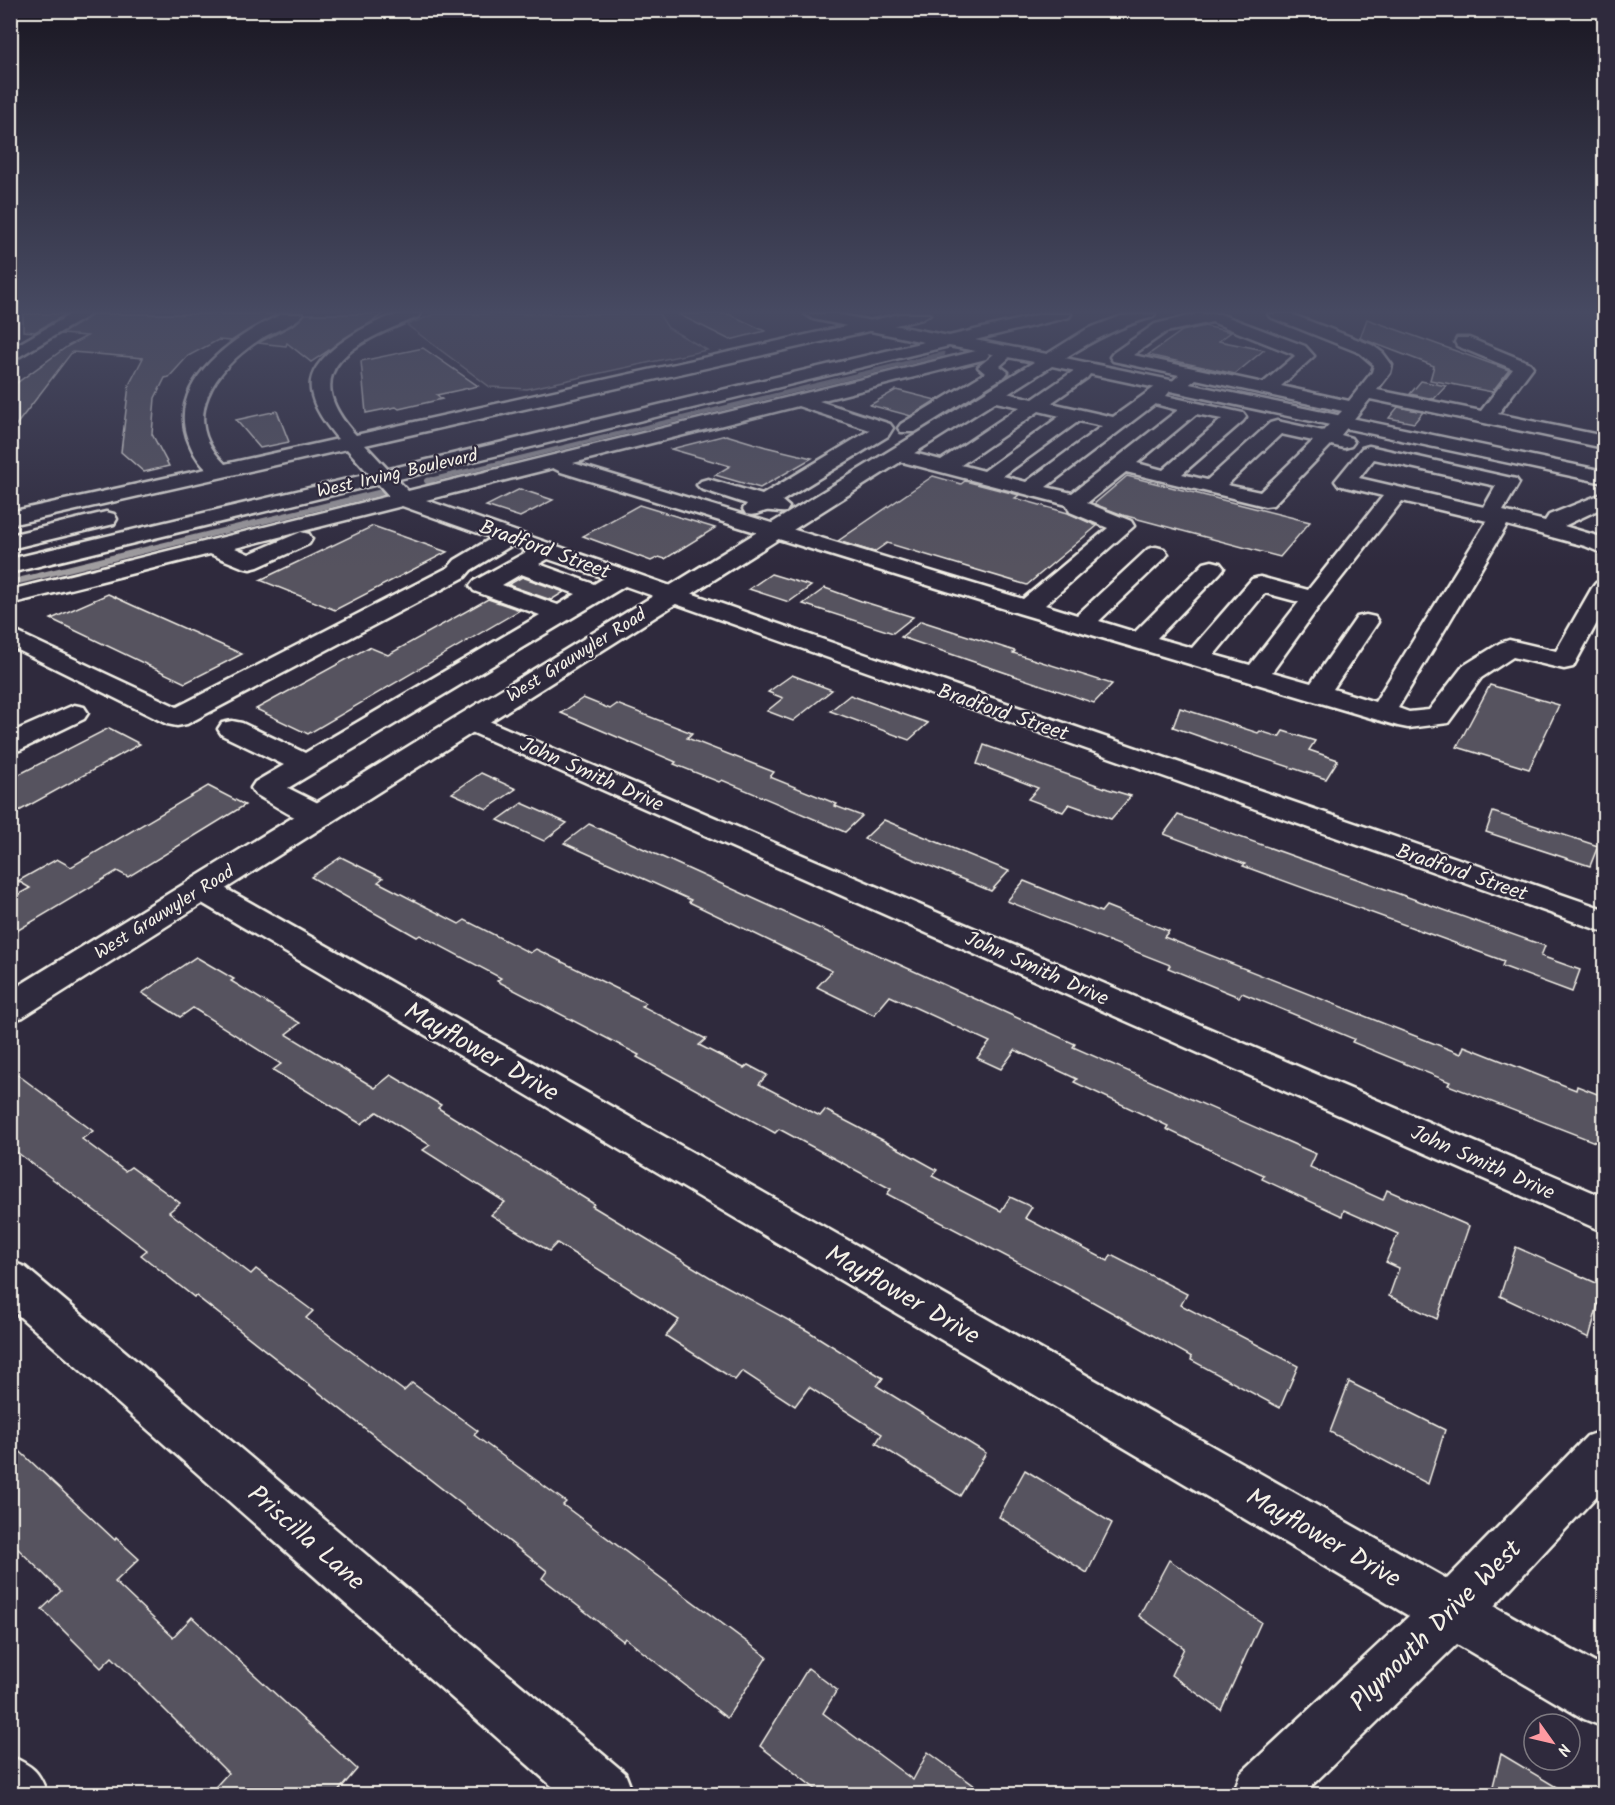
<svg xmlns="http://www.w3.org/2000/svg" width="1615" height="1805" font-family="Kalam,sans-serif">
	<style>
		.green { fill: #454050; stroke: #9c989c; stroke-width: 1.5 }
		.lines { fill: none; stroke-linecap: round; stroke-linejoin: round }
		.stream-far1 { stroke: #a19ea0; stroke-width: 4.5 }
		.stream { stroke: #a19ea0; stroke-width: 6 }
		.building { fill: #56525f; stroke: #f4f1e8; stroke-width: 1.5 }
		.minor-casing { stroke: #f4f1e8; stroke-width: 5 }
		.major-casing { stroke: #f4f1e8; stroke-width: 5 }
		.minor { fill: #2f2a3d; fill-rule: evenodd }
		.major { fill: #2f2a3d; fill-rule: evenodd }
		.labels { text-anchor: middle; stroke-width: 4.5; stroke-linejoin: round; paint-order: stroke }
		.far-street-label { font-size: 18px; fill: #f4f1e8; stroke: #2f2a3d }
		.street-label { font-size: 21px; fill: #f4f1e8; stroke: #2f2a3d }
		.near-street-label { font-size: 26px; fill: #f4f1e8; stroke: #2f2a3d }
	</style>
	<rect width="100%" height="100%" fill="#2f2a3d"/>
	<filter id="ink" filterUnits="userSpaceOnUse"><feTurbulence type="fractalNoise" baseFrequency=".0167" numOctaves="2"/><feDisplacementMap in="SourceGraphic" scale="12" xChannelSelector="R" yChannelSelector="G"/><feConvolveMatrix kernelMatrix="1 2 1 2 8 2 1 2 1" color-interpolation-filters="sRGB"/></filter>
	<g filter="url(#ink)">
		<path class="green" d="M435,314H659L668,328L707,350L527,389L490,387L407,325Z"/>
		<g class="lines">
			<path class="stream-far1" d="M427,481L943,354"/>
			<g class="stream">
				<path d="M427,481L432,480"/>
				<path d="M10,583L382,492"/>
			</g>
		</g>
		<g class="building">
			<path d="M23,314H66L35,332L23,331Z"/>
			<path d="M93,314H277L232,341L218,340L188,356L169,377L165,378L155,398L152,434L169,466L144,472L121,452L129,385L143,358L72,352L10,433V388L68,346L87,336L61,334Z"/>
			<path d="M305,314H383L311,362L287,343L286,346L258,343L295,324Z"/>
			<path d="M678,314H729L765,331L730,340Z"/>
			<path d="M1367,319L1509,370L1492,392L1430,380L1434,366L1360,338Z"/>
			<path d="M1205,326L1231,332L1219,341L1264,350L1235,374L1148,355L1182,331Z"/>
			<path d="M423,348L478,386L437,395L442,399L399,409L396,407L366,413L361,361Z"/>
			<path d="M1421,381L1446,386L1434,399L1410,394Z"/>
			<path d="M896,390L936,400L911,416L870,405Z"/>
			<path d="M1398,407L1423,412L1414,423L1389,418Z"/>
			<path d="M277,411L289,442L260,448L236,420Z"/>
			<path d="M726,435L766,447L812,458L760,488L715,475L730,466L671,449Z"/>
			<path d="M933,476L961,484L965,481L1019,495L1015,498L1068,513L1097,526L1027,585L887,543L874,552L838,541Z"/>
			<path d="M1127,476L1310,522L1280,557L1123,515L1094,504Z"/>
			<path d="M520,489L553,500L520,517L486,506Z"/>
			<path d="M639,505L715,528L665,559L659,557L651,561L583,536Z"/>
			<path d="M373,526L447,552L335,610L260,580Z"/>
			<path d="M771,574L811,586L789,602L749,589Z"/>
			<path d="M522,577L564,592L551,600L508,585Z"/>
			<path d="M825,588L861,601L913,617L893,633L803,604Z"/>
			<path d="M108,594L134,606L242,654L185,683L51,619Z"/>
			<path d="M488,599L520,610L308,734L256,709L369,647L388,655Z"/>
			<path d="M921,621L1015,651L1013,653L1112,684L1094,703L901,637Z"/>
			<path d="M792,675L832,690L793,721L767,711L783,698L768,692Z"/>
			<path d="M1490,685L1559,705L1529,769L1457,747Z"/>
			<path d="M850,695L894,711L928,723L909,740L830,711Z"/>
			<path d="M583,698L610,709L617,704L692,733L687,738L774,772L770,777L837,804L835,806L862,816L845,832L722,780L719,782L674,764L676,762L561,713Z"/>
			<path d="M1180,708L1258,733L1260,731L1279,737L1283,731L1315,741L1309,750L1338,760L1326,779L1244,752L1173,727Z"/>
			<path d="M109,728L140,744L10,816V779Z"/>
			<path d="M984,745L1108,789L1131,796L1111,819L1069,804L1063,812L1028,799L1038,788L977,764Z"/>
			<path d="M481,773L516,789L487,809L452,793Z"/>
			<path d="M208,786L245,805L128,877L117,871L10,935V899L30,888L18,881L57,859L71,867Z"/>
			<path d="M522,803L567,823L544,841L498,820Z"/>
			<path d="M1493,812L1598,846L1590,866L1486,832Z"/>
			<path d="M1178,815L1545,946L1541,956L1580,970L1572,992L1502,966L1504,961L1243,866L1245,864L1164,834Z"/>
			<path d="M884,820L937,842L1009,871L991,891L864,839Z"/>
			<path d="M589,824L1075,1044L1073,1047L1316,1154L1310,1167L1383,1200L1387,1190L1469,1226L1437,1319L1389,1296L1399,1268L1386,1262L1398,1234L1344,1210L1342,1216L1262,1179L1264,1175L1166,1129L1168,1126L1074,1082L1077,1079L1015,1050L1001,1069L977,1058L990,1042L890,996L874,1015L817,987L832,971L689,902L691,900L564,843Z"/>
			<path d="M341,857L383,878L378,882L459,924L465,920L530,953L536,949L646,1003L642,1006L706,1039L699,1045L744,1068L748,1065L767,1075L759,1084L820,1116L825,1110L892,1145L937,1170L932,1176L1001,1211L1010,1197L1032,1207L1025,1218L1108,1261L1111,1255L1187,1294L1181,1305L1298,1366L1280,1408L1191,1360L1192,1357L1086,1298L887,1194L891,1189L779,1129L775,1133L637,1057L639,1055L497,981L501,978L420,935L417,937L311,877Z"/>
			<path d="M1024,881L1101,912L1106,906L1169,931L1164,937L1461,1054L1464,1046L1576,1090L1577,1086L1605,1097V1146L1448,1085L1450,1082L1352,1042L1354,1039L1242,993L1239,997L1168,968L1170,965L1007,901Z"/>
			<path d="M196,957L234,979L231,981L300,1023L286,1034L375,1088L391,1075L441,1105L438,1108L594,1204L592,1206L713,1279L808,1331L883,1378L877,1386L986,1453L960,1496L876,1443L882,1434L809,1387L795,1406L742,1371L735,1380L666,1336L679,1320L557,1243L549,1251L491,1215L505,1202L423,1150L430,1145L377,1112L361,1124L273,1070L281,1064L193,1008L180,1017L142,993Z"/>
			<path d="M10,1069L93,1131L82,1139L125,1171L131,1167L180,1203L169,1212L251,1274L256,1269L313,1311L306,1318L404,1391L412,1383L478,1431L474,1435L566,1502L563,1505L767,1657L727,1718L625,1638L623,1641L542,1578L547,1571L196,1296L194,1297L141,1255L147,1250L10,1147Z"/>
			<path d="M1516,1247L1603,1286L1589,1338L1500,1296Z"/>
			<path d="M1349,1382L1445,1430L1428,1484L1330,1432Z"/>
			<path d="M10,1442L115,1540L116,1538L139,1559L115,1582L173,1637L192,1617L357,1769L336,1794H209L228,1773L112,1657L101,1668L42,1609L61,1591L10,1541Z"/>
			<path d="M1025,1470L1112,1523L1087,1573L999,1517Z"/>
			<path d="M1169,1560L1261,1622L1221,1710L1171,1675L1184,1648L1139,1616Z"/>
			<path d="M808,1668L837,1690L823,1713L913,1780L928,1752L986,1794H822L760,1746Z"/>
			<path d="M1501,1754L1568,1794H1491Z"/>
		</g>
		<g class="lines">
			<defs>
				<g id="minor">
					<path d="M71,314H91L10,362V349Z"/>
					<path d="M282,314H303C294,326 272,331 259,340C215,369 178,419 225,464L338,439C326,425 308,401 311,381C316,352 370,321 397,315C404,313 413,314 420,314L418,317C358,342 293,367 356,435L900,314H930L922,319L365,445L408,491L980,350L986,351L989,355L986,359L819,401L890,424L893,428L888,436L782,501L789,507L786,512C779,513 772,510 766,511C758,513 755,516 746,514L743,509L747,504L701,489L697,485L701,481L708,479L762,495L870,430L798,406L573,463L1023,599L1108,528L1070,512L1067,505L891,459L888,455L891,451L898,449L941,460L1020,407L986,400L984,396L986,392L993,390L1033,399L1075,370H1087L1090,374L1087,378L1051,403L1113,417L1155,387H1167L1170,391L1166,396L1243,413L1246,417L1243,421L1182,474L1207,480L1270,423L1277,421L1323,431L1342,411L1196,379C1187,386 1181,393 1170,390L1167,386L1179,375L1113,361L1110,357L1113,353L1155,324L1197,314H1220L1305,346L1314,356L1281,386L1349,401L1372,372L1374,365L1360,353L1270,317L1268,314H1291L1372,345L1383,353L1392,365L1390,373L1377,390L1481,411L1513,369L1457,346L1455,342L1457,338H1469L1530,363L1533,367L1498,414L1604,436V448L1370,399L1341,435L1351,438L1354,442L1351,446L1344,448L1331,445L1273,505L1265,506L1126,472L1087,503L1131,521L1134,526L1045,605L1077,615L1148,549L1156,547L1164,549L1168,554L1164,559L1099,621L1135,632L1204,563L1212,561L1220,563L1224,568L1220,573L1157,638L1192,648L1252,579L1260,577L1308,590L1383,496L1338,485L1335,481L1362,448L1369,446L1516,479L1519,483L1503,511L1545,521L1549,515L1604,493V507L1564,526L1604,538V554L1585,546L1507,525L1398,708L1409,712L1429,710L1463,666L1500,643L1509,640L1556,651L1592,588L1596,583L1604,581V610L1573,667L1564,669L1513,657L1481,678L1448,723L1408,728L1398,726L1018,613L561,472L553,468L426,500L867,655L1604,909V932L625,586L288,788L330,809L334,816L330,823C305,829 277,806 255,794L251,788L255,782L284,765L222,735L218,729L222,723L232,721L242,723L305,753L540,615L474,591L470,586L474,581L528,551L512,545L471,570L465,577L187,724L177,726L167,724L10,646V629L177,707L449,567L455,560L492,538L402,506L235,548L249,554L301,532L309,534L312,539L309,544L258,567L250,569L242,567L210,554L10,604V590L389,496L347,449L10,525V512L206,469C196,459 192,450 187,437C168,379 238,334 282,314ZM1212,322L1293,354L1295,356L1263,383L1133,355L1166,332ZM1155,404L1178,410L1072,493L1046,487ZM1039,411L1060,416L984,471L961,465ZM1196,414L1222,419L1163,470L1137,463ZM1079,421L1102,426L1026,482L1003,476ZM1281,434L1313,441L1260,492L1227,485ZM1374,459L1496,486L1484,507L1359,478ZM1402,501L1487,521L1375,702L1333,689L1378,622L1375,617L1366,615L1357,617L1311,683L1272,672L1320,605ZM548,559L604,578L594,584L539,564ZM521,574L576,594L558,605L502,585ZM1265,593L1299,602L1250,665L1214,655Z"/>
					<path d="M1000,353L1006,354L1009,358L1000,366L1008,372L1005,376L915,432H901L898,428L901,424L985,373L978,367L994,354Z"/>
					<path d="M74,705L84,707L88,713L84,719L20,750L10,752V733Z"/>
					<path d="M470,713L1604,1197V1232L460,727L456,721L460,715Z"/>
					<path d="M202,878L214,882L1447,1579L1587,1436L1604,1430V1488L1494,1606L1604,1668V1727L1584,1719L1457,1644L1303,1794H1233L1241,1773L1409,1616L190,896L186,889L190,882Z"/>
					<path d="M10,1261L25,1267L625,1773L633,1794H561L10,1308Z"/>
					<path d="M10,1756C33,1766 39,1771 47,1794H10Z"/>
				</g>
				<g id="major">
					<path d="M805,314H836L949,336L1042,314H1071L1069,317L975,340L1047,354L1087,329L1121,316L1155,314L1153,317C1120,326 1093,340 1065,358L1604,471V483L1052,366L23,1017L10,1021V991L1034,362L949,346L10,573V559L924,342L813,319Z"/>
					<path d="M106,512L114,514L117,519L114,524L10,549V535Z"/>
				</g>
			</defs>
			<use href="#minor" class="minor-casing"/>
			<use href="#major" class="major-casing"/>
			<use href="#minor" class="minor"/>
			<use href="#major" class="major"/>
		</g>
	</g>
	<linearGradient id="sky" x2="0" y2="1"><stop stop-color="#1a1722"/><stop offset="0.55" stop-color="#474a62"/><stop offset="1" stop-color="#474a62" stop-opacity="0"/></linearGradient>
	<rect width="1615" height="567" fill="url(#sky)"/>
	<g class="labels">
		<g class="far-street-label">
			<text transform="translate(397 473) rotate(-13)" y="6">West Irving Boulevard</text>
			<text transform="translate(576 655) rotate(-32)" y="6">West Grauwyler Road</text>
			<text transform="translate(164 912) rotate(-32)" y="6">West Grauwyler Road</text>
		</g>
		<g class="street-label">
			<text transform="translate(545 549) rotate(20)" y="7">Bradford Street</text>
			<text transform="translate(1003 712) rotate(19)" y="7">Bradford Street</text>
			<text transform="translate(592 774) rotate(24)" y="7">John Smith Drive</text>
			<text transform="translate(1462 872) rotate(19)" y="7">Bradford Street</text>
			<text transform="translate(1037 968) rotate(24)" y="7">John Smith Drive</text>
			<text transform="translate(1483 1162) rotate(24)" y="7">John Smith Drive</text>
		</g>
		<g class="near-street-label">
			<text transform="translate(482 1051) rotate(30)" y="9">Mayflower Drive</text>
			<text transform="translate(903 1294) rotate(30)" y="9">Mayflower Drive</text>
			<text transform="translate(307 1537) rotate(41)" y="9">Priscilla Lane</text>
			<text transform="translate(1324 1537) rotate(30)" y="9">Mayflower Drive</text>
			<text transform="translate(1435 1625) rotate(-45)" y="9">Plymouth Drive West</text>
		</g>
	</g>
	<rect width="1615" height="1805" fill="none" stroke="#2f2a3d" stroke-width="36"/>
	<rect x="18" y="18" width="1579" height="1769" fill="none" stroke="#f4f1e8" stroke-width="2" filter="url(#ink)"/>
	<g transform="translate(1552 1742) rotate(124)"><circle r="28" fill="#2f2a3d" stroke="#7e7a81" stroke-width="1.5"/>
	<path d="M0-4.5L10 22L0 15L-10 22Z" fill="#ff9aa2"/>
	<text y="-9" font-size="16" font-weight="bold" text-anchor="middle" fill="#f4f1e8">N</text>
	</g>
</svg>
